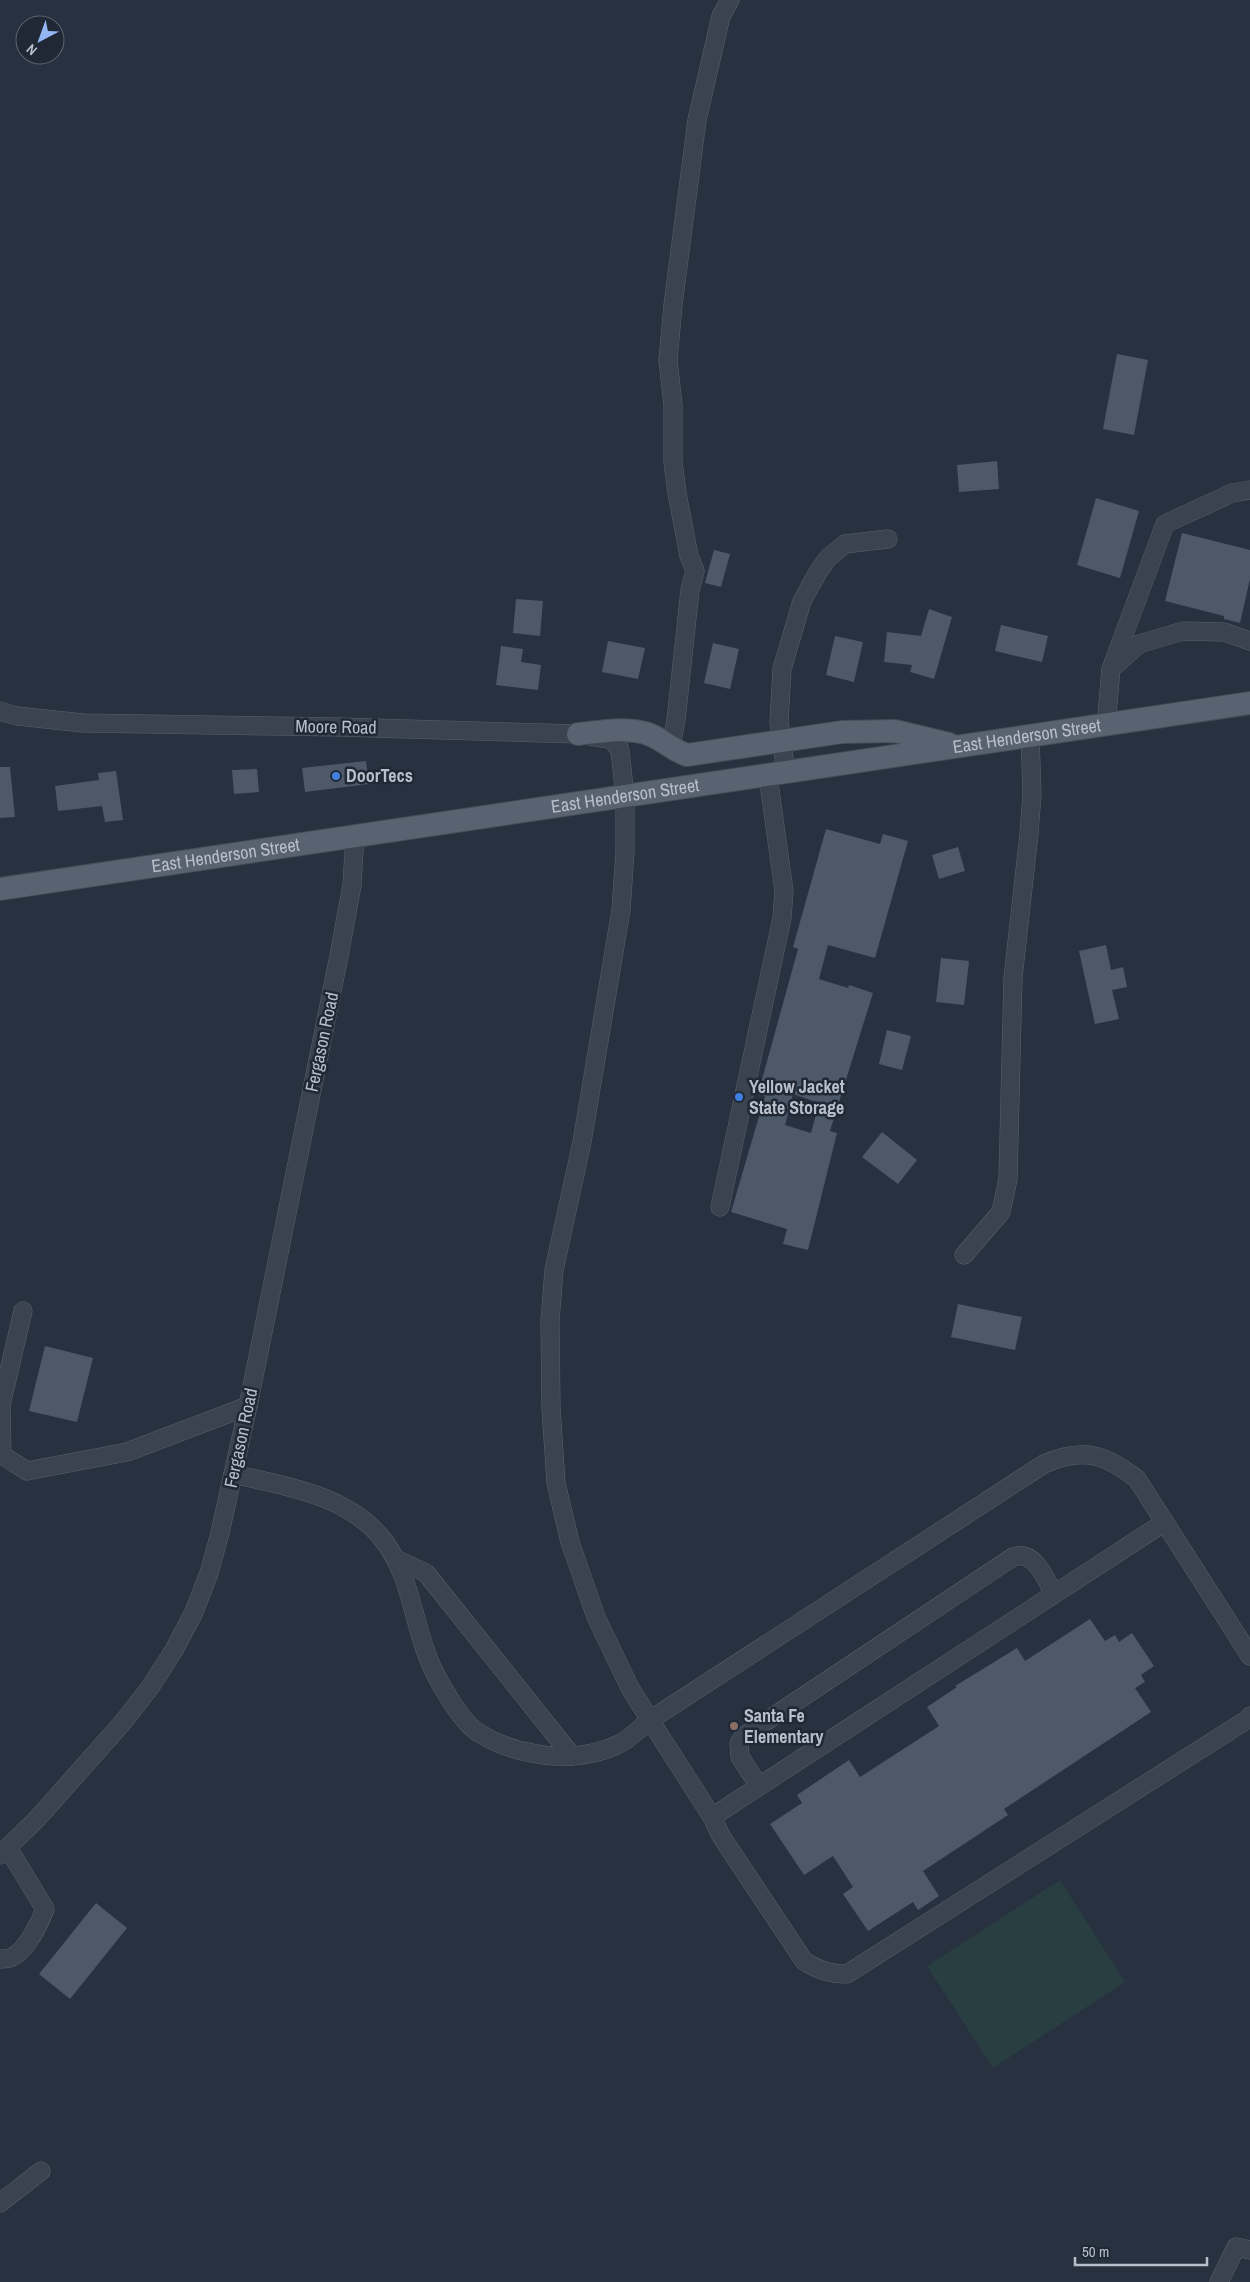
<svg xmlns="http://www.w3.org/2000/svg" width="1250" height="2282" font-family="'Archivo Narrow',sans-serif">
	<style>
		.green { fill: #293e41 }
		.building { fill: #4d5869; fill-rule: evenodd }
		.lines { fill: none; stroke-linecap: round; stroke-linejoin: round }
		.minor-casing { stroke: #59616d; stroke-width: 19 }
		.major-casing { stroke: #454c59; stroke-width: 24 }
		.minor { stroke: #3b4350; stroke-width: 18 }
		.major { stroke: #596270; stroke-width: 22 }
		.shop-dot { fill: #3f7fe0; stroke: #202835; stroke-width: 2 }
		.education-dot { fill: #8d6e63; stroke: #202835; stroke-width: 2 }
		.labels { text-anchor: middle; stroke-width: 5; stroke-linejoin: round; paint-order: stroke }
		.street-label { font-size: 18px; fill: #b8bfca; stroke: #202835 }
		.poi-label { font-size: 18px; font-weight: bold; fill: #b8bfca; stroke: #202835; text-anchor: start }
	</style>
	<rect width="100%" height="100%" fill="#273140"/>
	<path class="green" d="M1060,1880L1125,1982L993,2068L927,1966Z"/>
	<g class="building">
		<path d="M1117,354L1148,360L1134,435L1103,429Z"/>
		<path d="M997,461L999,489L959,492L957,465Z"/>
		<path d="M1096,498L1139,511L1120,578L1077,565Z"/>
		<path d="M1182,533L1250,550V579L1240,623L1224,619V616L1165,601Z"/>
		<path d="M714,550L730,554L721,587L705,583Z"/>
		<path d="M516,599L543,601L540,636L513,633Z"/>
		<path d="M929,609L952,617L934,679L910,672L912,665L884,662L887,632L921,636Z"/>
		<path d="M1001,625L1048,636L1042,662L995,651Z"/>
		<path d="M835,636L863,642L854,682L826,675Z"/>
		<path d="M608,641L645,648L638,679L602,672Z"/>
		<path d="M713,643L739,649L730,689L704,683Z"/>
		<path d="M501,646L523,649L521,662L541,665L538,690L496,685Z"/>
		<path d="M366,761L369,784L305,792L302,768Z"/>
		<path d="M0,767H10L15,817L0,818Z"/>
		<path d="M257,769L259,792L234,794L232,770Z"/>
		<path d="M116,771L123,820L105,822L102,806L58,811L55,786L99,780L98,773Z"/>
		<path d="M826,829L880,844L883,834L908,841L875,958L828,945L819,979L848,988L849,985L873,993L830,1131L837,1133L808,1250L783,1244L787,1229L731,1212L765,1096L758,1094L798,949L793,947ZM793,1094L819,1103L811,1133L785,1125Z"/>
		<path d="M958,847L965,871L939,879L932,855Z"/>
		<path d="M1106,945L1111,970L1123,967L1127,987L1112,990L1119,1019L1095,1024L1079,951Z"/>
		<path d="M941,958L969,961L964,1005L936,1002Z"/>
		<path d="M887,1030L911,1036L902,1070L879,1064Z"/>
		<path d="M882,1132L917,1160L898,1184L862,1157Z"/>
		<path d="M958,1304L1022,1317L1015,1350L951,1337Z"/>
		<path d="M45,1346L93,1358L77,1422L29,1411Z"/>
		<path d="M1090,1619L1105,1641L1115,1635L1119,1642L1132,1633L1154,1666L1141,1675L1145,1682L1135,1688L1151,1712L1004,1809L1008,1815L923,1871L939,1896L918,1910L913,1902L868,1931L843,1894L853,1887L833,1856L804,1875L770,1824L802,1803L797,1795L849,1760L860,1777L939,1726L927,1707L957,1687L955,1686L1017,1648L1025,1661Z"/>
		<path d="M96,1903L127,1928L70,1999L39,1974Z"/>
	</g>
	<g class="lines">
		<defs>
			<g id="minor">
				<path d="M1111,669L1165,524L1232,493L1250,490"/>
				<path d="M0,711L17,716L83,723L339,727L578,734L612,740L620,750L625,797V852L621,910L582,1142L554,1270L550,1321L551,1408L556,1483L570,1542L596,1617L630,1688L650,1720C640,1728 629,1740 617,1745C591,1757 559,1759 532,1753C513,1750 495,1743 479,1733C461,1723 434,1675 427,1655C412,1615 409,1570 380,1536C344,1494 284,1486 233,1474"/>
				<path d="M1106,725L1111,669L1139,644L1183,631L1224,632L1250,641"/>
				<path d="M667,745L673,736L676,720L690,590L695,571L689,556L677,493L673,462V405L668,360L673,305L697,120L721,16L730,0"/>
				<path d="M786,773L779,722L782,669L802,601L818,572L828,558L845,544L888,539"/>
				<path d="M720,1207L782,918L784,891L768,776"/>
				<path d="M964,1255L1001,1212L1008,1179L1013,978L1029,834L1032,794L1030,736"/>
				<path d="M23,1311L1,1405L2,1455L27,1471L127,1452L248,1406"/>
				<path d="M396,1559L426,1573L572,1756"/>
				<path d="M1250,1656L1137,1479C1105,1454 1083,1447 1044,1464L650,1720L712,1817L721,1836L804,1961C818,1970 830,1974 847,1974L1248,1719L1250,1716"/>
				<path d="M759,1786L740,1757L739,1743L744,1736L1013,1557C1034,1549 1046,1579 1054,1594"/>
				<path d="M712,1817L1165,1522"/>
				<path d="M0,1855L37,1819L124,1721L151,1686L174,1650L194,1612L209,1573L220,1533L248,1406L339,956L352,885L355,835"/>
				<path d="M0,1959C3,1959 9,1959 12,1957C26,1951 40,1923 45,1909L8,1848"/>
				<path d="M0,2203L41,2171"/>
				<path d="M1219,2282L1236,2247L1250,2250"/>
			</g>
			<g id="major">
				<path d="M578,734C599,732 624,727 645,733C661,737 671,750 687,755L842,732L895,731L949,744"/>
				<path id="s1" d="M0,889L1250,703"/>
			</g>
		</defs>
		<use href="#minor" class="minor-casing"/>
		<use href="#major" class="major-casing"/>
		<use href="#minor" class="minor"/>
		<use href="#major" class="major"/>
	</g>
	<g class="shop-dot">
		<circle cx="336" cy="776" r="5"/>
		<circle cx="739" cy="1097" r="5"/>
	</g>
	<circle class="education-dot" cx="734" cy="1726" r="5"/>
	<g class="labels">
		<g class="street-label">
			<text transform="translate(336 727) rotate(1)" y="6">Moore Road</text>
			<text dy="6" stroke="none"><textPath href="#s1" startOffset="1038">East Henderson Street</textPath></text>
			<text dy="6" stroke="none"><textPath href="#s1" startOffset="632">East Henderson Street</textPath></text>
			<text dy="6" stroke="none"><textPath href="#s1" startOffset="228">East Henderson Street</textPath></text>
			<text transform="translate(322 1042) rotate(-78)" y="6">Fergason Road</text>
			<text transform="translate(241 1438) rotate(-78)" y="6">Fergason Road</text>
		</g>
		<g class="poi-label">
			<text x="346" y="782">DoorTecs</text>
			<text x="749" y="1093">Yellow Jacket<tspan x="749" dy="21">State Storage</tspan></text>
			<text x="744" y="1722">Santa Fe<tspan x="744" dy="21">Elementary</tspan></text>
		</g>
	</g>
	<g transform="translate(40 40) rotate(221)"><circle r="24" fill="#202835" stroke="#5d6471"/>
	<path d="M0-4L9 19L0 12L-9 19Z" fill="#94b7f3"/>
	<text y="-8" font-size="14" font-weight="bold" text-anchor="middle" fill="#b8bfca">N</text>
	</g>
	<path d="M1075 2257v8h132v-8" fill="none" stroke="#b8bfca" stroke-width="2.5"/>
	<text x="1082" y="2257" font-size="15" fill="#b8bfca" stroke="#202835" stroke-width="4" paint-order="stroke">50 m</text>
</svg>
